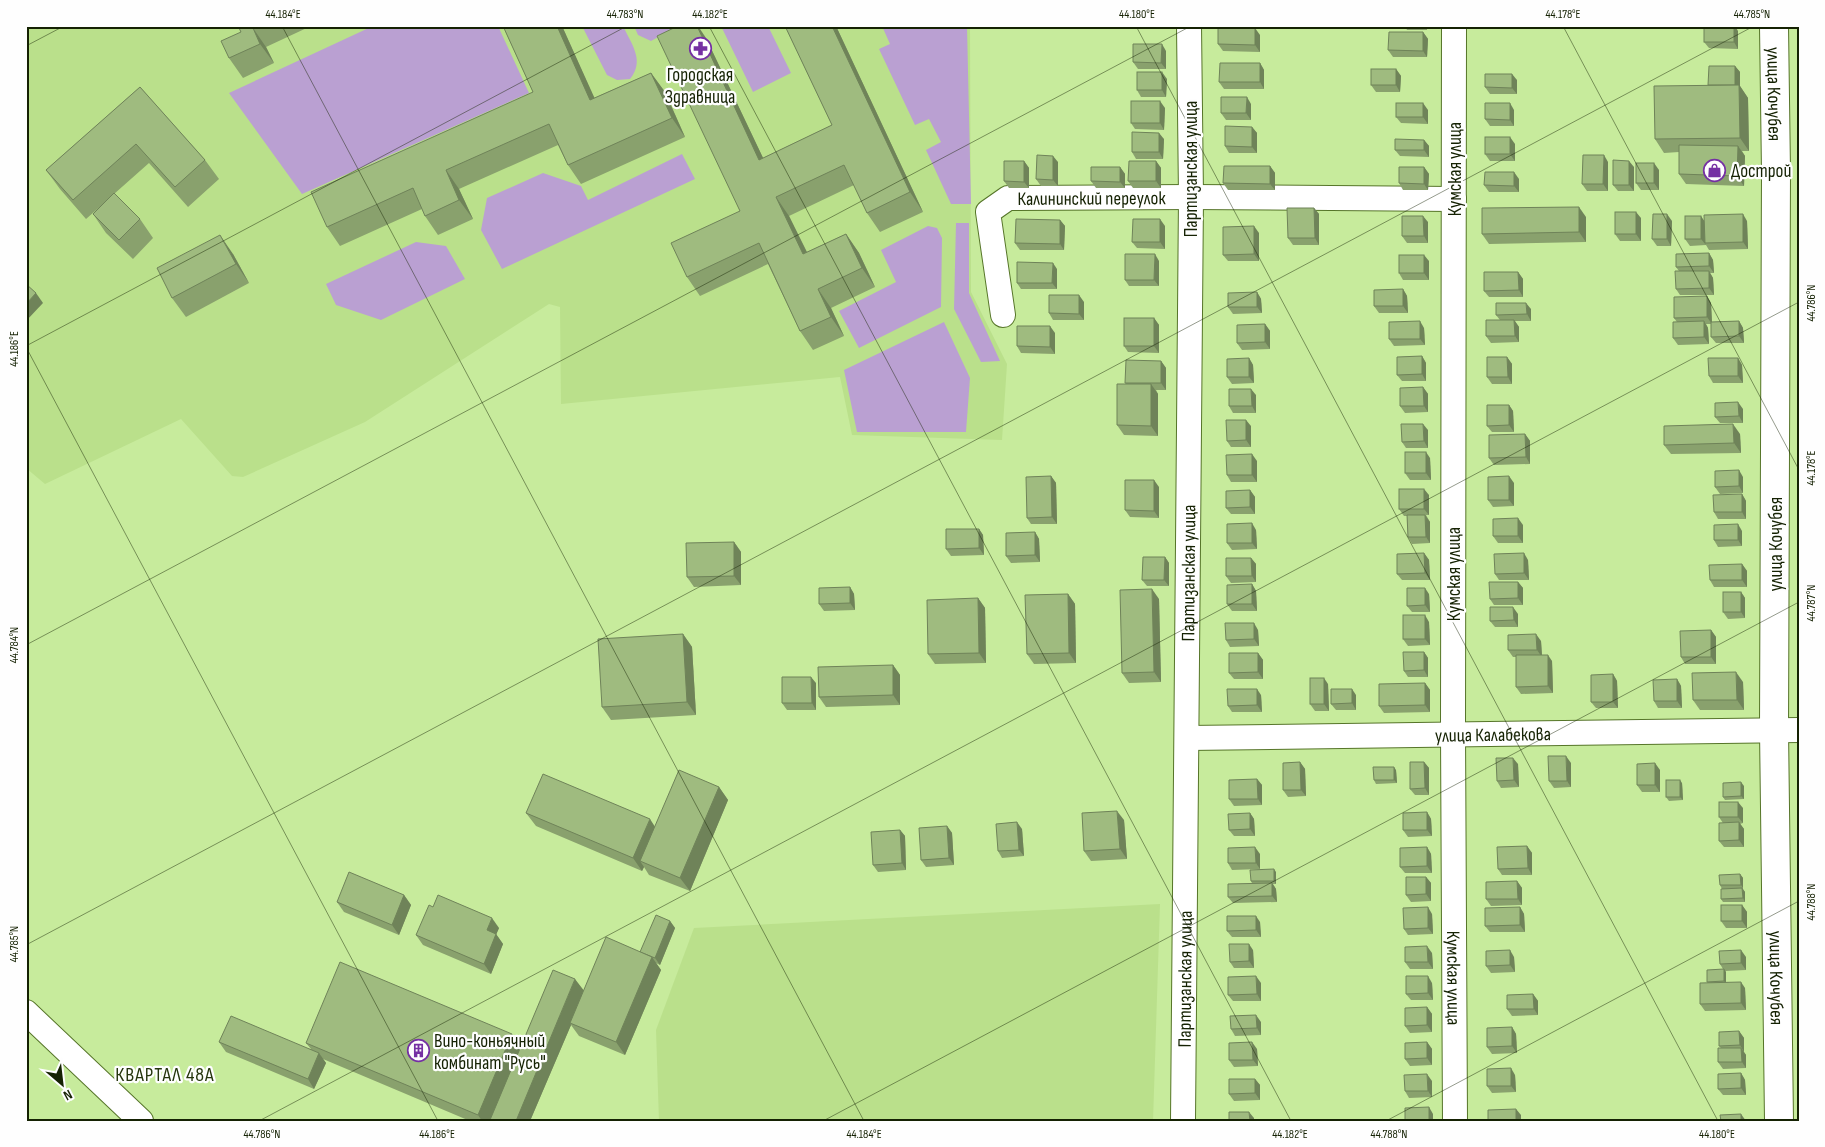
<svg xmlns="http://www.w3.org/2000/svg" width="1825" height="1147" font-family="'Sofia Sans Condensed',sans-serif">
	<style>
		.built { fill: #bae08b }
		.green { fill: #baa0d2 }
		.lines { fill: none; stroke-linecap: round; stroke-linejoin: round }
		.minor-casing { stroke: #567529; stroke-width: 26 }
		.major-casing { stroke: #567529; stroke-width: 30 }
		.minor { stroke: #fff; stroke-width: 24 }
		.major { stroke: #fff; stroke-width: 28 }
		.wall { fill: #89a16d }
		.shaded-wall { fill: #6f8359 }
		.building { fill: #9fbb7f; stroke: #6f8359 }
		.ticks { fill: none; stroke: #152203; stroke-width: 1; stroke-opacity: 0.45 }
		.labels { text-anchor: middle; stroke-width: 4.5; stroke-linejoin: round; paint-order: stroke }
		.poi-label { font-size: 19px; fill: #152203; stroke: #fefefe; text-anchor: start }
		.street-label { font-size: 19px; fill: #152203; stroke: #fefefe }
		.neighbourhood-label { font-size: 20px; letter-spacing: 1px; fill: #25350d; stroke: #fefefe }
		.neatline { fill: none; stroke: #152203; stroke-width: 2 }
		.ticks-label { font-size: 12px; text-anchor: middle; fill: #152203 }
	</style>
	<rect width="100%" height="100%" fill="#c7eb9c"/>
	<g class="built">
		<path d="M26,26H970L971,292L1007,364L1002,440L852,435L840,377L561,404L560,307L549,304L365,422L243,477L232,476L181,419L45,484L26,468Z"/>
		<path d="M1160,904L1153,1121H659L656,1030L694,928Z"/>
	</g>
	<g class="green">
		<path d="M373,26H498L529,93L302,194L229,93Z"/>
		<path d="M582,26H623C632,45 645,61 630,79L617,80L607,75Z"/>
		<path d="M634,26H678L651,41L638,35Z"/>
		<path d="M721,26H768L791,73L753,92Z"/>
		<path d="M882,26H967L971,204H951L926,150L941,142L929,119L915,125L879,49L890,44Z"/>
		<path d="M682,154L695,179L502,269L481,230L487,198L543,173L581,186L588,200Z"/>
		<path d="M956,223H969V293L1000,361L981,362L954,309Z"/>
		<path d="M928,226L937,228L942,238L941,307L859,348L839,311L896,282L881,250Z"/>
		<path d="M416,242L446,246L465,279L381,320L336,305L326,284Z"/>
		<path d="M944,322L970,378L966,432H857L844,370Z"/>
	</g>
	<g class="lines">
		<defs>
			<g id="minor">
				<path id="s1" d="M1454,26L1453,733L1455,1121"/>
				<path id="s2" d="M1003,315L988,212L1008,198L1191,197L1454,199"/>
				<path id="s3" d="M1187,738L1799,730"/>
				<path d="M26,1012L141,1121"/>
				<path id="s4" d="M1183,1121L1191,197L1189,26"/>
			</g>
			<g id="major">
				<path id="s5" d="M1774,26L1776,172L1774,730L1779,1121"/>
			</g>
		</defs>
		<use href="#minor" class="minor-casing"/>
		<use href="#major" class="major-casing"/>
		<use href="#minor" class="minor"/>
		<use href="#major" class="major"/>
	</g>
	<g class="wall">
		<path d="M238,26H311L266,47L274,63L243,78L229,58L241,32Z"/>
		<path d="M503,26H562L594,98L651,73L665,92L685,137L581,184L568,165L558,145L459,189L473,219L438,235L425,216L422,209L340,246L327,227L533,92Z"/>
		<path d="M785,26H836L923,212L880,232L867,213L854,185L789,216L807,252L846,234L859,253L875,287L831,308L844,336L813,350L800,331L768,264L700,296L687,277L740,211L706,38L763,158L832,125Z"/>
		<path d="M1405,26H1427V30H1407Z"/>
		<path d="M1738,31V49L1709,48L1704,42Z"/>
		<path d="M1423,32L1428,39L1427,57H1393L1388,50Z"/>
		<path d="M1260,35V52L1223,51L1218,44Z"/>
		<path d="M1166,51V69H1138L1133,62Z"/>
		<path d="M1260,63L1264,70V89H1224L1219,82Z"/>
		<path d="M1735,66L1740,72V86L1748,98L1749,151H1742L1745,156L1744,186L1686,184L1679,174V152L1664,153L1655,139L1709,85Z"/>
		<path d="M1396,69L1401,76L1400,92H1376L1371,85Z"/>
		<path d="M1167,79L1166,97H1141L1137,90Z"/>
		<path d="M1517,80V94H1490L1485,87Z"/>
		<path d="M140,87L205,160L219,179L188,207L149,163L114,194L140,219L153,238L133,259L106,233L93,214L102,205L86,219L60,189L46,170Z"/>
		<path d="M1251,104V120H1226L1221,113Z"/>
		<path d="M1165,108L1164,130L1135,129L1131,123Z"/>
		<path d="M1428,110V124L1401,123L1396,117Z"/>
		<path d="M1514,110V126H1490L1485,119Z"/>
		<path d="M1252,127L1257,133V153H1229L1225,146Z"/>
		<path d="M1164,139L1163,159H1136L1132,152Z"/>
		<path d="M1424,140L1429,146V157L1400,156L1395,150Z"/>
		<path d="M1515,144V161H1490L1485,154Z"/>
		<path d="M1024,161L1029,168V188H1009L1004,181Z"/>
		<path d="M1156,161L1161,168V188H1133L1128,181Z"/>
		<path d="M1058,162V186H1041L1036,179Z"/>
		<path d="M1608,162V191H1587L1582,184Z"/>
		<path d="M1270,166L1275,173V190H1228L1223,183Z"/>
		<path d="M1120,167L1125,174V188H1096L1091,181Z"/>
		<path d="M1424,167L1429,174L1428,190H1403L1399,183Z"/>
		<path d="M1634,167V191H1618L1613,185Z"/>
		<path d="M1659,170V190H1641L1636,183Z"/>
		<path d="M1519,179V192H1489L1484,185Z"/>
		<path d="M1314,208L1319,214V245H1293L1288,238Z"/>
		<path d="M1586,217V242L1489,244L1482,234Z"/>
		<path d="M1641,218V241H1620L1615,234Z"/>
		<path d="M1060,220L1065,226L1064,250H1020L1015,243Z"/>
		<path d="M1672,221L1671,246H1657L1652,239Z"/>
		<path d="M1704,221H1747L1748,249L1709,250L1706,245L1690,246L1685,239Z"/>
		<path d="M1428,222V243H1407L1402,236Z"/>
		<path d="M1165,226V249L1137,248L1132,242Z"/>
		<path d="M1259,233V261H1228L1223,255Z"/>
		<path d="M1709,253L1713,260L1714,273H1710L1713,278L1714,295H1680L1676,289L1679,271L1676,267Z"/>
		<path d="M233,254L249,283L186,317L172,298Z"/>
		<path d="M1159,261V286H1129L1125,280Z"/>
		<path d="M1429,261V280H1403L1399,273Z"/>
		<path d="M1057,269V289H1021L1017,283Z"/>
		<path d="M1518,272L1523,279V297H1489L1484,291Z"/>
		<path d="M1403,289L1407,296L1408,313H1379L1374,306Z"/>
		<path d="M1257,292L1261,299L1262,313L1233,314L1228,307Z"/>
		<path d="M1707,296L1711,303L1712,322L1739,321L1743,328L1744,343H1716L1711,337V324H1706L1708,328L1709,344L1678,345L1673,338L1677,322L1674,318Z"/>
		<path d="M1084,302V320H1053L1049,313Z"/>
		<path d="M1531,309V321H1515L1519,327V342L1491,343L1486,336L1500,320L1496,315Z"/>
		<path d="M1154,318L1159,325V353L1128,352L1124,346Z"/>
		<path d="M1265,324L1270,331V349L1242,350L1237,343Z"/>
		<path d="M1424,328L1425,345L1394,346L1389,339Z"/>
		<path d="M1055,333V354L1021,353L1017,346Z"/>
		<path d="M1422,356L1426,363V381H1402L1397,375Z"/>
		<path d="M1507,357L1512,364V384H1492L1487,377Z"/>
		<path d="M1249,358L1253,365L1254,383L1232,384L1227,377Z"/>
		<path d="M1738,358L1742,365L1743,383H1713L1709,376Z"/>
		<path d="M1161,361L1166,368V390H1156L1158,394V436L1124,435L1117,425L1126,384L1125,383Z"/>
		<path d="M1423,387L1428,394V412L1405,413L1400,406Z"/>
		<path d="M1256,395V413H1233L1229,406Z"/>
		<path d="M1509,405L1513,411L1514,432H1492L1487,426Z"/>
		<path d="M1743,409V423H1720L1715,417Z"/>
		<path d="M1251,426V447H1231L1227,441Z"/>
		<path d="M1428,430V448H1406L1402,442Z"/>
		<path d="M1525,434L1530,441V464L1494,465L1489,458Z"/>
		<path d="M1740,434L1741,453L1671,454L1664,445Z"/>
		<path d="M1430,458L1431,480H1410L1405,473Z"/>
		<path d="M1257,461V482H1231L1227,475Z"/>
		<path d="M1051,476L1056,483L1057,524H1031L1027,518Z"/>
		<path d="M1743,477V493L1720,494L1715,487Z"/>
		<path d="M1514,483V506L1493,507L1488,500Z"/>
		<path d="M1159,487V518L1130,517L1125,510Z"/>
		<path d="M1250,490L1255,497V514H1231L1226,508Z"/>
		<path d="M1742,494L1746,501V519H1718L1714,512Z"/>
		<path d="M1429,495V515H1426L1430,522V543L1412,544L1408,537L1407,516H1404L1399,509Z"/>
		<path d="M1523,525V543H1498L1493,536Z"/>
		<path d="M979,529L983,535L984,555L951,556L946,549Z"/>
		<path d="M1256,530L1257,549L1232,550L1227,543Z"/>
		<path d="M1742,531V546L1718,547L1714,540Z"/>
		<path d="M1035,532L1039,539L1040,562L1011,563L1006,556Z"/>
		<path d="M734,542L741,552V585L694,587L687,577Z"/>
		<path d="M1424,553L1429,560L1430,580H1402L1397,574Z"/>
		<path d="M1165,557L1169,563V586H1147L1142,580Z"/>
		<path d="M1251,558L1256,564V582L1231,583L1226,576Z"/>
		<path d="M1528,560L1529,580H1499L1495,574Z"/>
		<path d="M1742,564L1747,571V587H1714L1710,580Z"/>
		<path d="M1518,582L1523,588V605H1494L1490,599Z"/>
		<path d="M1252,584L1256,591L1257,611H1232L1227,604Z"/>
		<path d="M850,587L854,594L855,610L824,611L819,604Z"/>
		<path d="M1741,592L1745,598V618L1728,619L1723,612Z"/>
		<path d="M1068,594L1075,604L1076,663L1034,664L1027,654Z"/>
		<path d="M1429,594L1430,612H1412L1407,606Z"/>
		<path d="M978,598L985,608L986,663L935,664L928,654Z"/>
		<path d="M1159,599L1161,682L1129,683L1122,673Z"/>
		<path d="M1518,614V627H1495L1490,621Z"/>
		<path d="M1429,622L1430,645L1408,646L1403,639Z"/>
		<path d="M1258,630L1259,646L1230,647L1226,640Z"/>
		<path d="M1711,630L1716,637V664H1685L1681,657Z"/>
		<path d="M683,634L692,647L696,715L611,720L602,707Z"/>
		<path d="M1541,641L1542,655L1552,661L1553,693L1521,694L1516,687V657H1513L1508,650Z"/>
		<path d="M1424,652L1428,658V677H1408L1404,671Z"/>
		<path d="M1258,653L1263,660V679H1234L1229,673Z"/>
		<path d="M893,665L900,675V705L826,707L819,697Z"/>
		<path d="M1613,674L1617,681L1618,708H1596L1591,702Z"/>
		<path d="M1677,679L1681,686L1682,708H1658L1654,701Z"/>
		<path d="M1743,682L1744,710H1700L1693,700Z"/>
		<path d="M816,683V710H787L782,703Z"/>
		<path d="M1425,683L1430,690V712L1384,713L1379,706Z"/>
		<path d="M1328,684L1329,711H1315L1310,704Z"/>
		<path d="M1261,695L1262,712H1232L1228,706Z"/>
		<path d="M1356,695V710H1336L1331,704Z"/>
		<path d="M1300,762L1305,769L1306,796L1288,797L1283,790Z"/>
		<path d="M1424,762L1429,768V795H1415L1410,789Z"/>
		<path d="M1571,763V787L1554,788L1549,781Z"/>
		<path d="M1518,764L1519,787L1501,788L1497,781Z"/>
		<path d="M1396,770L1397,783L1376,784L1374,780Z"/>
		<path d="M1660,770V792H1642L1637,785Z"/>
		<path d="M1257,779L1262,785V805L1234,806L1229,799Z"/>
		<path d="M1682,783L1683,800L1669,801L1666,797Z"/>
		<path d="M1744,786V799L1725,800L1723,797Z"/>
		<path d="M719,787L728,800L690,891L649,875L644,867L642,871L536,826L526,813L655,827Z"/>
		<path d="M1743,808V823L1740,824L1744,829V847H1724L1719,841L1723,823L1719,817Z"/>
		<path d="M1427,812L1431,819L1432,836L1408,837L1403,830Z"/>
		<path d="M1250,813L1254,819L1255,836H1234L1229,830Z"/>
		<path d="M1124,820L1127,859L1091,861L1084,851Z"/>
		<path d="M947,826L952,833L954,865L926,867L921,860Z"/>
		<path d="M1022,829L1024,856L1002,858L998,851Z"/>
		<path d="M900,830L905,836L906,870L878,872L873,865Z"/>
		<path d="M1527,846L1532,853V875H1502L1498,869Z"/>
		<path d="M1427,847L1431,854L1432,873H1405L1400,867Z"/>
		<path d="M1260,854V869L1232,870L1228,863Z"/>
		<path d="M1276,872V884H1273L1276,889L1277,902L1233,903L1228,897L1252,883L1251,881Z"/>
		<path d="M1740,874L1743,878V889L1745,892V902H1723L1721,899L1722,889L1720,885Z"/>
		<path d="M1426,877L1431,883V901L1411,902L1406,895Z"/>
		<path d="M1517,881L1522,888V905L1491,906L1486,899Z"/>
		<path d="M404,895L411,905L399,935L344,912L337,902Z"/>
		<path d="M1742,905L1747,912V928H1726L1721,921Z"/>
		<path d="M433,907L499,928L496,934L503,944L491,974L423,945L416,935Z"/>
		<path d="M1520,907L1524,914L1525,932H1490L1485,926Z"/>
		<path d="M1432,914L1433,934L1408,935L1404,929Z"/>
		<path d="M670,921L675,928L660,965L656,963L661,970L625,1055L579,1036L571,1025L530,1121H470L323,1059L326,1063L314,1089L226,1052L219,1042L311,1049L306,1043L521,1047L640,952Z"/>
		<path d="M1260,922L1261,937H1232L1227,931Z"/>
		<path d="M1253,950L1254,968H1234L1230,962Z"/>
		<path d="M1432,953L1433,969H1410L1405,962Z"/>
		<path d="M1514,957L1515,972L1491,973L1486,966Z"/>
		<path d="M1746,957V970L1725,971L1726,972V982L1745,988L1746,1010L1705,1011L1700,1004L1708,983L1707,982L1723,969L1720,964Z"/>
		<path d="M1261,983V1001H1233L1228,995Z"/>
		<path d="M1432,983L1433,1000H1411L1406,994Z"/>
		<path d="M1533,994L1538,1001V1015L1512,1016L1507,1009Z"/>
		<path d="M1427,1007L1432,1014V1032L1410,1033L1405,1026Z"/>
		<path d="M1261,1022V1035L1235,1036L1231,1029Z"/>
		<path d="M1512,1027L1516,1034L1517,1053L1492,1054L1487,1047Z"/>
		<path d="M1739,1031L1744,1038V1052L1746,1055V1068L1723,1069L1718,1062L1721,1048L1719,1046Z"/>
		<path d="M1427,1042L1432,1049V1065L1410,1066L1405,1059Z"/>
		<path d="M1257,1049L1258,1066L1234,1067L1229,1060Z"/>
		<path d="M1741,1073L1745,1080L1746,1095H1723L1718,1089Z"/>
		<path d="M1515,1075L1516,1092L1492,1093L1487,1086Z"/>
		<path d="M1255,1079L1260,1085V1100L1234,1101L1229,1094Z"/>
		<path d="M1432,1081V1097L1409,1098L1405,1091Z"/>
	</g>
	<g class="shaded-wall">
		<path d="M557,26H562L604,119L590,100Z"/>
		<path d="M697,26H698L706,38L773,179L759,160Z"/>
		<path d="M832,26H836L923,212L910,192Z"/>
		<path d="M1734,26H1735L1738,31V49L1734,42Z"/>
		<path d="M253,28L266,47L274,63L260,44Z"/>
		<path d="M1255,28L1260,35V52L1255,45Z"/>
		<path d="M1423,32L1428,39L1427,57L1423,51Z"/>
		<path d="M1162,44L1166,51V69L1161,63Z"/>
		<path d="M1260,63L1264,70V89L1260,82Z"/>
		<path d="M1735,66L1740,72V86L1748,98L1749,151L1740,138L1735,85Z"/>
		<path d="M1396,69L1401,76L1400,92L1396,85Z"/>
		<path d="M1162,72L1167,79L1166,97L1162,90Z"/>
		<path d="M651,73L665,92L685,137L672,118Z"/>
		<path d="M1512,74L1517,80V94L1512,88Z"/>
		<path d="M1247,97L1251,104V120L1246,113Z"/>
		<path d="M1160,101L1165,108L1164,130L1160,123Z"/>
		<path d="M1423,103L1428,110V124L1423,117Z"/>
		<path d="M1510,103L1514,110V126L1510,120Z"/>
		<path d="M1252,127L1257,133V153L1252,147Z"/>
		<path d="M1159,133L1164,139L1163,159L1159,152Z"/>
		<path d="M1510,137L1515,144V161L1510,154Z"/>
		<path d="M1424,140L1429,146V157L1424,150Z"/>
		<path d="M1738,146L1745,156L1744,186L1737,176Z"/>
		<path d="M1604,155L1608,162V191L1603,184Z"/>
		<path d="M1053,156L1058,162V186L1053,180Z"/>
		<path d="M1024,161L1029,168V188L1024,182Z"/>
		<path d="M1156,161L1161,168V188L1156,181Z"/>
		<path d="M1629,161L1634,167V191L1629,185Z"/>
		<path d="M1654,163L1659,170V190L1654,183Z"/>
		<path d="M1270,166L1275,173V190L1270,184Z"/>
		<path d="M1120,167L1125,174V188L1120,182Z"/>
		<path d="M1424,167L1429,174L1428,190L1424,184Z"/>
		<path d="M446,170L459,189L473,219L459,200Z"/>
		<path d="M1514,172L1519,179V192L1514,186Z"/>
		<path d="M776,197L789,216L817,273L803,254Z"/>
		<path d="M1579,207L1586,217V242L1579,232Z"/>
		<path d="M1314,208L1319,214V245L1315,238Z"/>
		<path d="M1636,212L1641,218V241L1636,234Z"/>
		<path d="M1667,214L1672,221L1671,246L1667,239Z"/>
		<path d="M1743,214L1747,221L1748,249L1743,242Z"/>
		<path d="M1423,216L1428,222V243L1424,236Z"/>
		<path d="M1701,216L1705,222V243L1706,245L1701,239Z"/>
		<path d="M1160,219L1165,226V249L1160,242Z"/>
		<path d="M1060,220L1065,226L1064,250L1060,244Z"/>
		<path d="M1254,226L1259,233V261L1254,254Z"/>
		<path d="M846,234L859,253L875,287L862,268Z"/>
		<path d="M220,235L233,254L249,283L236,264Z"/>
		<path d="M1709,253L1713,260L1714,273L1709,266Z"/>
		<path d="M1155,254L1159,261V286L1154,280Z"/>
		<path d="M1424,255L1429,261V280L1424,273Z"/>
		<path d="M1053,263L1057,269V289L1052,283Z"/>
		<path d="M1709,271L1713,278L1714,295L1709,288Z"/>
		<path d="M1518,272L1523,279V297L1519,290Z"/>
		<path d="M818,289L831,308L844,336L831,317Z"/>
		<path d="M1403,289L1407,296L1408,313L1403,306Z"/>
		<path d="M1257,292L1261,299L1262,313L1257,307Z"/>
		<path d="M36,293L43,303L26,321V304Z"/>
		<path d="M1079,295L1084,302V320L1079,314Z"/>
		<path d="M1707,296L1711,303L1712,324L1707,317Z"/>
		<path d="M1526,303L1531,309V321L1527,314Z"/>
		<path d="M1154,318L1159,325V353L1154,346Z"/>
		<path d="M1514,320L1519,327V342L1515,336Z"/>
		<path d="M1420,321L1424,328L1425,345L1420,339Z"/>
		<path d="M1704,321L1708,328L1709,344L1704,337Z"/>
		<path d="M1739,321L1743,328L1744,343L1739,336Z"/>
		<path d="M1265,324L1270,331V349L1265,342Z"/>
		<path d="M1050,326L1055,333V354L1050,347Z"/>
		<path d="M1422,356L1426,363V381L1422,374Z"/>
		<path d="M1507,357L1512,364V384L1508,377Z"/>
		<path d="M1249,358L1253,365L1254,383L1249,377Z"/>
		<path d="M1738,358L1742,365L1743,383L1738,376Z"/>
		<path d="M1161,361L1166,368V390L1161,383Z"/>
		<path d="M1151,384L1158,394V436L1151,426Z"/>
		<path d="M1423,387L1428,394V412L1424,406Z"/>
		<path d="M1251,389L1256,395V413L1252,406Z"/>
		<path d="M1738,402L1743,409V423L1739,416Z"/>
		<path d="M1509,405L1513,411L1514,432L1509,425Z"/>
		<path d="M1246,420L1251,426V447L1246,440Z"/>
		<path d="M1423,424L1428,430V448L1424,441Z"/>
		<path d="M1733,424L1740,434L1741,453L1734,443Z"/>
		<path d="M1525,434L1530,441V464L1526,457Z"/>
		<path d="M1426,452L1430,458L1431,480L1426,473Z"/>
		<path d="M1252,454L1257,461V482L1252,475Z"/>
		<path d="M1739,470L1743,477V493L1739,486Z"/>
		<path d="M1051,476L1056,483L1057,524L1052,517Z"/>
		<path d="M1509,476L1514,483V506L1509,500Z"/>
		<path d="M1154,480L1159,487V518L1154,511Z"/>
		<path d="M1424,489L1429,495V515L1424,509Z"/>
		<path d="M1250,490L1255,497V514L1250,507Z"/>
		<path d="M1742,494L1746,501V519L1742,512Z"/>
		<path d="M1425,515L1430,522V543L1426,537Z"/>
		<path d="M1518,518L1523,525V543L1518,536Z"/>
		<path d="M1252,523L1256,530L1257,549L1252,543Z"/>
		<path d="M1738,524L1742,531V546L1738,540Z"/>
		<path d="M979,529L983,535L984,555L979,548Z"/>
		<path d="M1035,532L1039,539L1040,562L1035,555Z"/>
		<path d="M734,542L741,552V585L734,576Z"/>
		<path d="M1424,553L1429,560L1430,580L1425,573Z"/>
		<path d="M1524,553L1528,560L1529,580L1524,573Z"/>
		<path d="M1165,557L1169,563V586L1164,580Z"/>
		<path d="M1251,558L1256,564V582L1252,576Z"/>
		<path d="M1742,564L1747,571V587L1742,580Z"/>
		<path d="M1518,582L1523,588V605L1518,598Z"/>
		<path d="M1252,584L1256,591L1257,611L1252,604Z"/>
		<path d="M850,587L854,594L855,610L850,603Z"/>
		<path d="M1425,588L1429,594L1430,612L1425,605Z"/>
		<path d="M1152,589L1159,599L1161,682L1154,672Z"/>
		<path d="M1741,592L1745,598V618L1741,612Z"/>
		<path d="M1068,594L1075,604L1076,663L1069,653Z"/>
		<path d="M978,598L985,608L986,663L979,653Z"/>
		<path d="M1513,607L1518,614V627L1514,620Z"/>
		<path d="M1425,615L1429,622L1430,645L1425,639Z"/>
		<path d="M1254,623L1258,630L1259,646L1254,639Z"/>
		<path d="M1711,630L1716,637V664L1711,657Z"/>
		<path d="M683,634L692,647L696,715L687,702Z"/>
		<path d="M1536,634L1541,641L1542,657L1537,650Z"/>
		<path d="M1424,652L1428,658V677L1424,670Z"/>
		<path d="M1258,653L1263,660V679L1258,672Z"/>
		<path d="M1548,655L1552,661L1553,693L1548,686Z"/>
		<path d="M893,665L900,675V705L893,695Z"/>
		<path d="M1736,672L1743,682L1744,710L1737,700Z"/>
		<path d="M1613,674L1617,681L1618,708L1613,702Z"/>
		<path d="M811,677L816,683V710L812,703Z"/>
		<path d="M1324,678L1328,684L1329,711L1324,704Z"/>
		<path d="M1677,679L1681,686L1682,708L1677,701Z"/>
		<path d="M1425,683L1430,690V712L1425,705Z"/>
		<path d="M1257,689L1261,695L1262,712L1257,705Z"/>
		<path d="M1352,689L1356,695V710L1352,703Z"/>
		<path d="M1566,756L1571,763V787L1567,781Z"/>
		<path d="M1513,758L1518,764L1519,787L1514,780Z"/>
		<path d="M1300,762L1305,769L1306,796L1301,790Z"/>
		<path d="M1424,762L1429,768V795L1425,788Z"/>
		<path d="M1655,763L1660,770V792L1655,785Z"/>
		<path d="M1394,767L1396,770L1397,783L1394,780Z"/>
		<path d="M1257,779L1262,785V805L1258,799Z"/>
		<path d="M1680,780L1682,783L1683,800L1680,797Z"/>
		<path d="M1741,782L1744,786V799L1741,796Z"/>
		<path d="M719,787L728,800L690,891L680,878Z"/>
		<path d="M1738,802L1743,808V823L1738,817Z"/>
		<path d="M1117,811L1124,820L1127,859L1120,849Z"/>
		<path d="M1427,812L1431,819L1432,836L1427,830Z"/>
		<path d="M1250,813L1254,819L1255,836L1250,829Z"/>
		<path d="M650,819L659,833L640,861L644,867L642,871L633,858Z"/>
		<path d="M1017,822L1022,829L1024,856L1019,850Z"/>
		<path d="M1739,822L1744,829V847L1739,840Z"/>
		<path d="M947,826L952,833L954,865L949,858Z"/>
		<path d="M900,830L905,836L906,870L902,863Z"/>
		<path d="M1527,846L1532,853V875L1528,868Z"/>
		<path d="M1255,847L1260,854V869L1256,863Z"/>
		<path d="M1427,847L1431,854L1432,873L1427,866Z"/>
		<path d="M1274,869L1276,872V884L1274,881Z"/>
		<path d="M1740,874L1743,878V888L1741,885Z"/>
		<path d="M1426,877L1431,883V901L1426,894Z"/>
		<path d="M1517,881L1522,888V905L1518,899Z"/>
		<path d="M1272,883L1276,889L1277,902L1272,896Z"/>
		<path d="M1742,888L1745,892V902L1743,898Z"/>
		<path d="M404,895L411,905L399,935L392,925Z"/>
		<path d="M1742,905L1747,912V928L1742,921Z"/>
		<path d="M1428,907L1432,914L1433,934L1428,928Z"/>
		<path d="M1520,907L1524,914L1525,932L1520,925Z"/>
		<path d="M1256,916L1260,922L1261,937L1256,930Z"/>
		<path d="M492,918L499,928L494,940L487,930Z"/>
		<path d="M670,921L675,928L660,965L655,958Z"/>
		<path d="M496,934L503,944L491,974L484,964Z"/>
		<path d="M1249,944L1253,950L1254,968L1249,961Z"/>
		<path d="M1427,946L1432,953L1433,969L1428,962Z"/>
		<path d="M1510,950L1514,957L1515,972L1510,965Z"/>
		<path d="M1741,950L1746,957V970L1741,963Z"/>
		<path d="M652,957L661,970L625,1055L616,1042Z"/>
		<path d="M1724,969L1726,972V985L1724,981Z"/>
		<path d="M1256,976L1261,983V1001L1257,994Z"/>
		<path d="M1428,976L1432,983L1433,1000L1428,993Z"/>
		<path d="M575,979L585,992L570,1023L571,1025L530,1121H516Z"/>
		<path d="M1741,982L1745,988L1746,1010L1741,1003Z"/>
		<path d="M1533,994L1538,1001V1015L1534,1009Z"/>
		<path d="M1427,1007L1432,1014V1032L1427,1025Z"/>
		<path d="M1256,1015L1261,1022V1035L1257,1028Z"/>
		<path d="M1512,1027L1516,1034L1517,1053L1512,1046Z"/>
		<path d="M1739,1031L1744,1038V1052L1740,1045Z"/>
		<path d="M512,1034L521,1047L490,1121H482L478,1115Z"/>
		<path d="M1252,1042L1257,1049L1258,1066L1253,1060Z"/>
		<path d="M1427,1042L1432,1049V1065L1427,1058Z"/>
		<path d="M1741,1048L1746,1055V1068L1742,1062Z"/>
		<path d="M319,1053L326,1063L314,1089L308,1079Z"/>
		<path d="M1511,1068L1515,1075L1516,1092L1511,1086Z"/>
		<path d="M1741,1073L1745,1080L1746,1095L1741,1088Z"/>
		<path d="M1427,1074L1432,1081V1097L1428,1091Z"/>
		<path d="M1255,1079L1260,1085V1100L1255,1093Z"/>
		<path d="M1429,1107L1433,1114V1121H1429Z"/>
		<path d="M1516,1109L1521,1115V1121H1516Z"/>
		<path d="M1249,1112L1254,1118V1121H1250Z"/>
		<path d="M1741,1114L1746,1121H1741Z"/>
	</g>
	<g class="building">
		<path d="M238,26H256L253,28L260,44L229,58L221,41L241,32Z"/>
		<path d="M503,26H557L590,100L651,73L672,118L568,165L549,124L446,170L459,200L425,216L413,188L327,227L311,192L533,92Z"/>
		<path d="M678,26H697L759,160L832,125L785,26H832L910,192L867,213L844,165L776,197L803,254L846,234L862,268L818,289L831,317L800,331L759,243L687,277L671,243L740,211L657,36Z"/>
		<rect x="1704" y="26" width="30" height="16"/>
		<path d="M1218,28H1255V45L1218,44Z"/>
		<path d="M1389,32H1423V51L1388,50Z"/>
		<path d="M1133,44H1162L1161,63L1133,62Z"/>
		<path d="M1220,63H1260V82H1219Z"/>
		<path d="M1709,66H1735V85H1708Z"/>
		<rect x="1371" y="69" width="25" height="16"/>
		<rect x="1137" y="72" width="25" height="18"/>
		<path d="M1485,74H1512V88L1485,87Z"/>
		<path d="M1739,85L1740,138L1655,139L1654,86Z"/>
		<path d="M140,87L205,160L175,187L136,144L73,200L46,170Z"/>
		<path d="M1221,97H1247L1246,113H1221Z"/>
		<rect x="1131" y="101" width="29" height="22"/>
		<rect x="1396" y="103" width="27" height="14"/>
		<path d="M1485,103H1510V120L1485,119Z"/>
		<path d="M1225,126L1252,127V147L1225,146Z"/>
		<path d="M1132,132L1159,133V152H1132Z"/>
		<rect x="1485" y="137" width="25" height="17"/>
		<path d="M1395,139L1424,140V150H1395Z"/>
		<path d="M1679,145L1738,146L1737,176L1679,174Z"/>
		<path d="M1037,155L1053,156V180L1036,179Z"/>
		<path d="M1583,155H1604L1603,184H1582Z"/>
		<path d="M1613,160L1629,161V185H1613Z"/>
		<path d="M1004,161H1024V182L1004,181Z"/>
		<path d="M1129,161H1156V181H1128Z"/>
		<rect x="1636" y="163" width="18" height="20"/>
		<path d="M1224,166H1270V184L1223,183Z"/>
		<path d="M1091,167H1120V182L1091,181Z"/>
		<path d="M1399,167H1424V184L1399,183Z"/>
		<path d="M1485,172H1514V186L1484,185Z"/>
		<path d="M114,193L140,219L119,240L93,214Z"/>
		<path d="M1579,207V232L1482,234V208Z"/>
		<path d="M1287,208H1314L1315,238H1288Z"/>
		<rect x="1615" y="212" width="21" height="22"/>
		<path d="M1653,214H1667V239H1652Z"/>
		<path d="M1743,214V242L1705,243L1704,215Z"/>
		<path d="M1402,216H1423L1424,236H1402Z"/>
		<rect x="1685" y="216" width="16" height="23"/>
		<path d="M1016,219L1060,220V244L1015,243Z"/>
		<path d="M1133,219H1160V242H1132Z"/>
		<path d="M1254,226V254L1223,255V227Z"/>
		<path d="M220,235L236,264L172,298L157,268Z"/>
		<path d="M1709,253V266L1676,267V254Z"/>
		<path d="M1125,254H1155L1154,280H1125Z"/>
		<rect x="1399" y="255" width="25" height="18"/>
		<path d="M1017,262L1053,263L1052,283H1017Z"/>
		<path d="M1675,271H1709V288L1676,289Z"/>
		<path d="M1484,272H1518L1519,290L1484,291Z"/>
		<path d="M26,284L36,293L26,304Z"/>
		<path d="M1403,289V306H1374V290Z"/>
		<path d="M1257,292V307H1228V293Z"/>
		<path d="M1049,295H1079V314L1049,313Z"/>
		<path d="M1707,296V317L1674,318V297Z"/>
		<path d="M1496,303H1526L1527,314L1496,315Z"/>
		<rect x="1124" y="318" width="30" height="28"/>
		<path d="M1486,320H1514L1515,336H1486Z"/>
		<path d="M1420,321V339H1389V322Z"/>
		<path d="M1704,321V337L1673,338V322Z"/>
		<path d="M1739,321V336L1711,337V322Z"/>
		<path d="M1265,324V342L1237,343V325Z"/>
		<path d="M1017,326H1050V347L1017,346Z"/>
		<path d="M1422,356V374L1397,375V357Z"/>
		<path d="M1487,357H1507L1508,377H1487Z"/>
		<path d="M1249,358V377H1227V359Z"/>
		<path d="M1708,358H1738V376H1709Z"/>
		<path d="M1126,360L1161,361V383H1125Z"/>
		<path d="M1117,384H1151V426L1117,425Z"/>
		<path d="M1423,387L1424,406H1400V388Z"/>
		<path d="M1229,389H1251L1252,406H1229Z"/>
		<path d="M1738,402L1739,416L1715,417V403Z"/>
		<path d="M1487,405H1509V425L1487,426Z"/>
		<path d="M1226,420H1246V440L1227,441Z"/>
		<path d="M1401,424H1423L1424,441L1402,442Z"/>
		<path d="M1733,424L1734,443L1664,445V426Z"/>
		<path d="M1525,434L1526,457L1489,458V435Z"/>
		<rect x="1405" y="452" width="21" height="21"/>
		<path d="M1252,454V475H1227L1226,455Z"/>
		<path d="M1739,470V486L1715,487V471Z"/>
		<path d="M1051,476L1052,517L1027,518L1026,477Z"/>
		<path d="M1509,476V500H1488V477Z"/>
		<path d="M1125,480H1154V511L1125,510Z"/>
		<rect x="1399" y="489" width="25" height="20"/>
		<path d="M1250,490V507L1226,508V491Z"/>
		<path d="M1742,494V512H1714L1713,495Z"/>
		<path d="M1407,515H1425L1426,537H1408Z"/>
		<path d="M1518,518V536H1493V519Z"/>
		<path d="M1252,523V543H1227V524Z"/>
		<path d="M1738,524V540H1714V525Z"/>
		<path d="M946,529H979V548L946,549Z"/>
		<path d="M1035,532V555L1006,556V533Z"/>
		<path d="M734,542V576L687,577L686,543Z"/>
		<path d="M1424,553L1425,573L1397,574V554Z"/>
		<path d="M1524,553V573L1495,574L1494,554Z"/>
		<path d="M1143,557H1165L1164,580H1142Z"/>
		<path d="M1226,558H1251L1252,576H1226Z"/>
		<path d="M1742,564V580H1710L1709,565Z"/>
		<path d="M1489,582H1518V598L1490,599Z"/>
		<path d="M1252,584V604H1227V585Z"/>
		<path d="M850,587V603L819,604V588Z"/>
		<path d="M1407,588H1425V605L1407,606Z"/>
		<path d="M1152,589L1154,672L1122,673L1120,590Z"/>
		<rect x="1723" y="592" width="18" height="20"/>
		<path d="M1068,594L1069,653L1027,654L1025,595Z"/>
		<path d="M978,598L979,653L928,654L927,600Z"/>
		<path d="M1490,607H1513L1514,620L1490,621Z"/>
		<rect x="1403" y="615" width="22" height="24"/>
		<path d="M1225,623H1254V639L1226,640Z"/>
		<path d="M1711,630V657H1681L1680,631Z"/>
		<path d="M683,634L687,702L602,707L598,639Z"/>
		<path d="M1536,634L1537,650H1508V635Z"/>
		<path d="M1403,652H1424V670L1404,671Z"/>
		<path d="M1229,653H1258V672L1229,673Z"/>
		<path d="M1516,655H1548V686L1516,687Z"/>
		<path d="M893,665V695L819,697L818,667Z"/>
		<path d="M1736,672L1737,700H1693L1692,673Z"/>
		<path d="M1613,674V702H1591V675Z"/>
		<path d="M782,677H811L812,703H782Z"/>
		<rect x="1310" y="678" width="14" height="26"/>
		<path d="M1677,679V701H1654L1653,680Z"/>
		<path d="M1425,683V705L1379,706V684Z"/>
		<path d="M1227,689H1257V705L1228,706Z"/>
		<path d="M1331,689H1352V703L1331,704Z"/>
		<path d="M1548,756H1566L1567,781H1549Z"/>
		<path d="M1496,758H1513L1514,780L1497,781Z"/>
		<path d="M1300,762L1301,790H1283V763Z"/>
		<path d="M1410,762H1424L1425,788L1410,789Z"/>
		<path d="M1655,763V785H1637V764Z"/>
		<path d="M1373,767H1394V780H1374Z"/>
		<path d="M679,770L719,787L680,878L640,861Z"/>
		<path d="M543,774L650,819L633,858L526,813Z"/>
		<path d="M1257,779L1258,799H1229V780Z"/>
		<rect x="1666" y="780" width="14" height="17"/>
		<path d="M1741,782V796L1723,797V783Z"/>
		<rect x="1719" y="802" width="19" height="15"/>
		<path d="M1117,811L1120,849L1084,851L1082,813Z"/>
		<path d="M1427,812V830H1403V813Z"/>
		<path d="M1250,813V829L1229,830L1228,814Z"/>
		<path d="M1017,822L1019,850L998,851L996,824Z"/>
		<path d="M1739,822V840L1719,841V823Z"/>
		<path d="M947,826L949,858L921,860L919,828Z"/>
		<path d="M900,830L902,863L873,865L871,832Z"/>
		<path d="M1527,846L1528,868L1498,869L1497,847Z"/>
		<path d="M1255,847L1256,863H1228V848Z"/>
		<path d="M1427,847V866L1400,867V848Z"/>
		<path d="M1274,869V881H1251L1250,870Z"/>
		<path d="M349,872L404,895L392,925L337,902Z"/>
		<path d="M1740,874L1741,885H1720L1719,875Z"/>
		<path d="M1406,877H1426V894L1406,895Z"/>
		<path d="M1517,881L1518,899H1486V882Z"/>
		<path d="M1272,883V896L1228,897V884Z"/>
		<path d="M1742,888L1743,898L1721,899V889Z"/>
		<path d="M438,895L492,918L487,930L496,934L484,964L416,935L429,905L433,907Z"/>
		<rect x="1721" y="905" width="21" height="16"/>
		<path d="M1428,907V928L1404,929L1403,908Z"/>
		<path d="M1520,907V925L1485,926V908Z"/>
		<path d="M656,915L670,921L655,958L640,952Z"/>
		<path d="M1227,916H1256V930L1227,931Z"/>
		<path d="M606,937L652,957L616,1042L570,1023Z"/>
		<path d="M1229,944H1249V961L1230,962Z"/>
		<path d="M1427,946L1428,962H1405V947Z"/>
		<path d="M1510,950V965L1486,966V951Z"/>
		<path d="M1741,950V963L1720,964L1719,951Z"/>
		<path d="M340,962L512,1034L478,1115L306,1043Z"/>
		<path d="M1724,969V981L1707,982V970Z"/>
		<path d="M553,970L575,979L516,1121H491L490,1120Z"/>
		<path d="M1256,976L1257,994L1228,995V977Z"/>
		<path d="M1406,976H1428V993L1406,994Z"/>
		<path d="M1741,982V1003L1700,1004V983Z"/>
		<path d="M1533,994L1534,1009H1507V995Z"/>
		<path d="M1427,1007V1025L1405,1026V1008Z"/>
		<path d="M1256,1015L1257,1028L1231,1029L1230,1016Z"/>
		<path d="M231,1016L319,1053L308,1079L219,1042Z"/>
		<path d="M1512,1027V1046L1487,1047V1028Z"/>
		<path d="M1739,1031L1740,1045L1719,1046V1032Z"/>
		<path d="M1252,1042L1253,1060H1229V1043Z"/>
		<path d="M1427,1042V1058L1405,1059V1043Z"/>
		<path d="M1718,1048H1741L1742,1062H1718Z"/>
		<path d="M1511,1068V1086H1487V1069Z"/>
		<path d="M1741,1073V1088L1718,1089V1074Z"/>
		<path d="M1427,1074L1428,1091H1405L1404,1075Z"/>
		<path d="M1229,1079H1255V1093L1229,1094Z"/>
		<path d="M1429,1107V1121H1405V1108Z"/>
		<path d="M1516,1109V1121H1488V1110Z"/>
		<path d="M1229,1112H1249L1250,1121H1229Z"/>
		<path d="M1741,1114V1121H1721L1720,1115Z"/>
	</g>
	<path class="ticks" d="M282,26L864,1121M709,26L1291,1121M1136,26L1718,1121M1563,26L1799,470M26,46L64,26M26,346L627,26M26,347L438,1121M26,645L1191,26M26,945L1754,26M259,1121L1799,302M823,1121L1799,602M1386,1121L1799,901"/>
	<defs>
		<symbol id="pharmacy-ring" viewBox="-11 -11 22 22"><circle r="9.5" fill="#fefefe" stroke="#7530a3" stroke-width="1.5"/><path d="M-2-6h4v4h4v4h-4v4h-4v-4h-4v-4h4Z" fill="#7530a3"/></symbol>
		<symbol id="shop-ring" viewBox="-11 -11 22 22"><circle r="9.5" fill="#fefefe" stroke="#7530a3" stroke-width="1.5"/><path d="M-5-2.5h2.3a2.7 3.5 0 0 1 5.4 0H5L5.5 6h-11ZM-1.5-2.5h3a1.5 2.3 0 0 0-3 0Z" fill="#7530a3"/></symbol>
		<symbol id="building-ring" viewBox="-11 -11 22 22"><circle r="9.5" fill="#fefefe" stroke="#7530a3" stroke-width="1.5"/><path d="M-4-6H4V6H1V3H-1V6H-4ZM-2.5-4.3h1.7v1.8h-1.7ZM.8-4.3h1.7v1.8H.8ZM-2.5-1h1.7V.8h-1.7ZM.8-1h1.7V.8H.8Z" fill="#7530a3"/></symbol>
	</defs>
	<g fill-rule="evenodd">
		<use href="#pharmacy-ring" x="688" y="36" width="25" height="25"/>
		<use href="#shop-ring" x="1702" y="158" width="25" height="25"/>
		<use href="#building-ring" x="406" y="1038" width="25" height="25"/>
	</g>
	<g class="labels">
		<g class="poi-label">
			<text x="700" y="81" text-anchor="middle">Городская<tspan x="700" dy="22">Здравница</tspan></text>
			<text x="1731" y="177">Дострой</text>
			<text x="434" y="1047">Вино-коньячный<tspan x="434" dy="22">комбинат "Русь"</tspan></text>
		</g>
		<g class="street-label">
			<text dy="7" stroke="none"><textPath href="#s5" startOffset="68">улица Кочубея</textPath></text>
			<text transform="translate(1190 169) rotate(-90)" y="7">Партизанская улица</text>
			<text transform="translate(1454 169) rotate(-90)" y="7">Кумская улица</text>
			<text dy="7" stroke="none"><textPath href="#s2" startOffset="212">Калининский переулок</textPath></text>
			<text transform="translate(1775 544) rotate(-90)" y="7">улица Кочубея</text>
			<text dy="7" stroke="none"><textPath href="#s4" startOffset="548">Партизанская улица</textPath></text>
			<text transform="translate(1453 574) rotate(-90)" y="7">Кумская улица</text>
			<text dy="7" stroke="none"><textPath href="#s3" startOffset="306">улица Калабекова</textPath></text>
			<text dy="7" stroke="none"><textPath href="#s4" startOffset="142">Партизанская улица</textPath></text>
			<text dy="7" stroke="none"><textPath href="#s1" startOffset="952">Кумская улица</textPath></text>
			<text dy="7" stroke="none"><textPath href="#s5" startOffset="952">улица Кочубея</textPath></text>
		</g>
		<g class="neighbourhood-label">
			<text x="165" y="1081">КВАРТАЛ 48А</text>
		</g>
	</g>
	<rect width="1825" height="1147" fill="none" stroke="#fefefe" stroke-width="55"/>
	<g transform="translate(62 1084) rotate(152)" stroke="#fefefe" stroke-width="4" paint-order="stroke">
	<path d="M0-4L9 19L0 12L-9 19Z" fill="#152203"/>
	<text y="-8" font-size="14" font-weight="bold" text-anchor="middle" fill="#152203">N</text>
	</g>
	<rect x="28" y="28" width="1770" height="1092" class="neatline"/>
	<g class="ticks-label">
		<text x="283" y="18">44.184°E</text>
		<text x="625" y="18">44.783°N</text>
		<text x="710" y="18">44.182°E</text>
		<text x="1137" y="18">44.180°E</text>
		<text x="1563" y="18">44.178°E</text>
		<text x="1752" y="18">44.785°N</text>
		<text transform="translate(1811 303) rotate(-90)" y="4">44.786°N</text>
		<text transform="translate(14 349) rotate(-90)" y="4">44.186°E</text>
		<text transform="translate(1811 468) rotate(-90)" y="4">44.178°E</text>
		<text transform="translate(1811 603) rotate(-90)" y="4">44.787°N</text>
		<text transform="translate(14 645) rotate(-90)" y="4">44.784°N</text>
		<text transform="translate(1811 902) rotate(-90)" y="4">44.788°N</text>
		<text transform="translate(14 944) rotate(-90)" y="4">44.785°N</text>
		<text x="262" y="1138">44.786°N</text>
		<text x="437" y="1138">44.186°E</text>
		<text x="864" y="1138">44.184°E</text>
		<text x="1290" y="1138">44.182°E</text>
		<text x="1389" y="1138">44.788°N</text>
		<text x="1717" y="1138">44.180°E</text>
	</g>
</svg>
